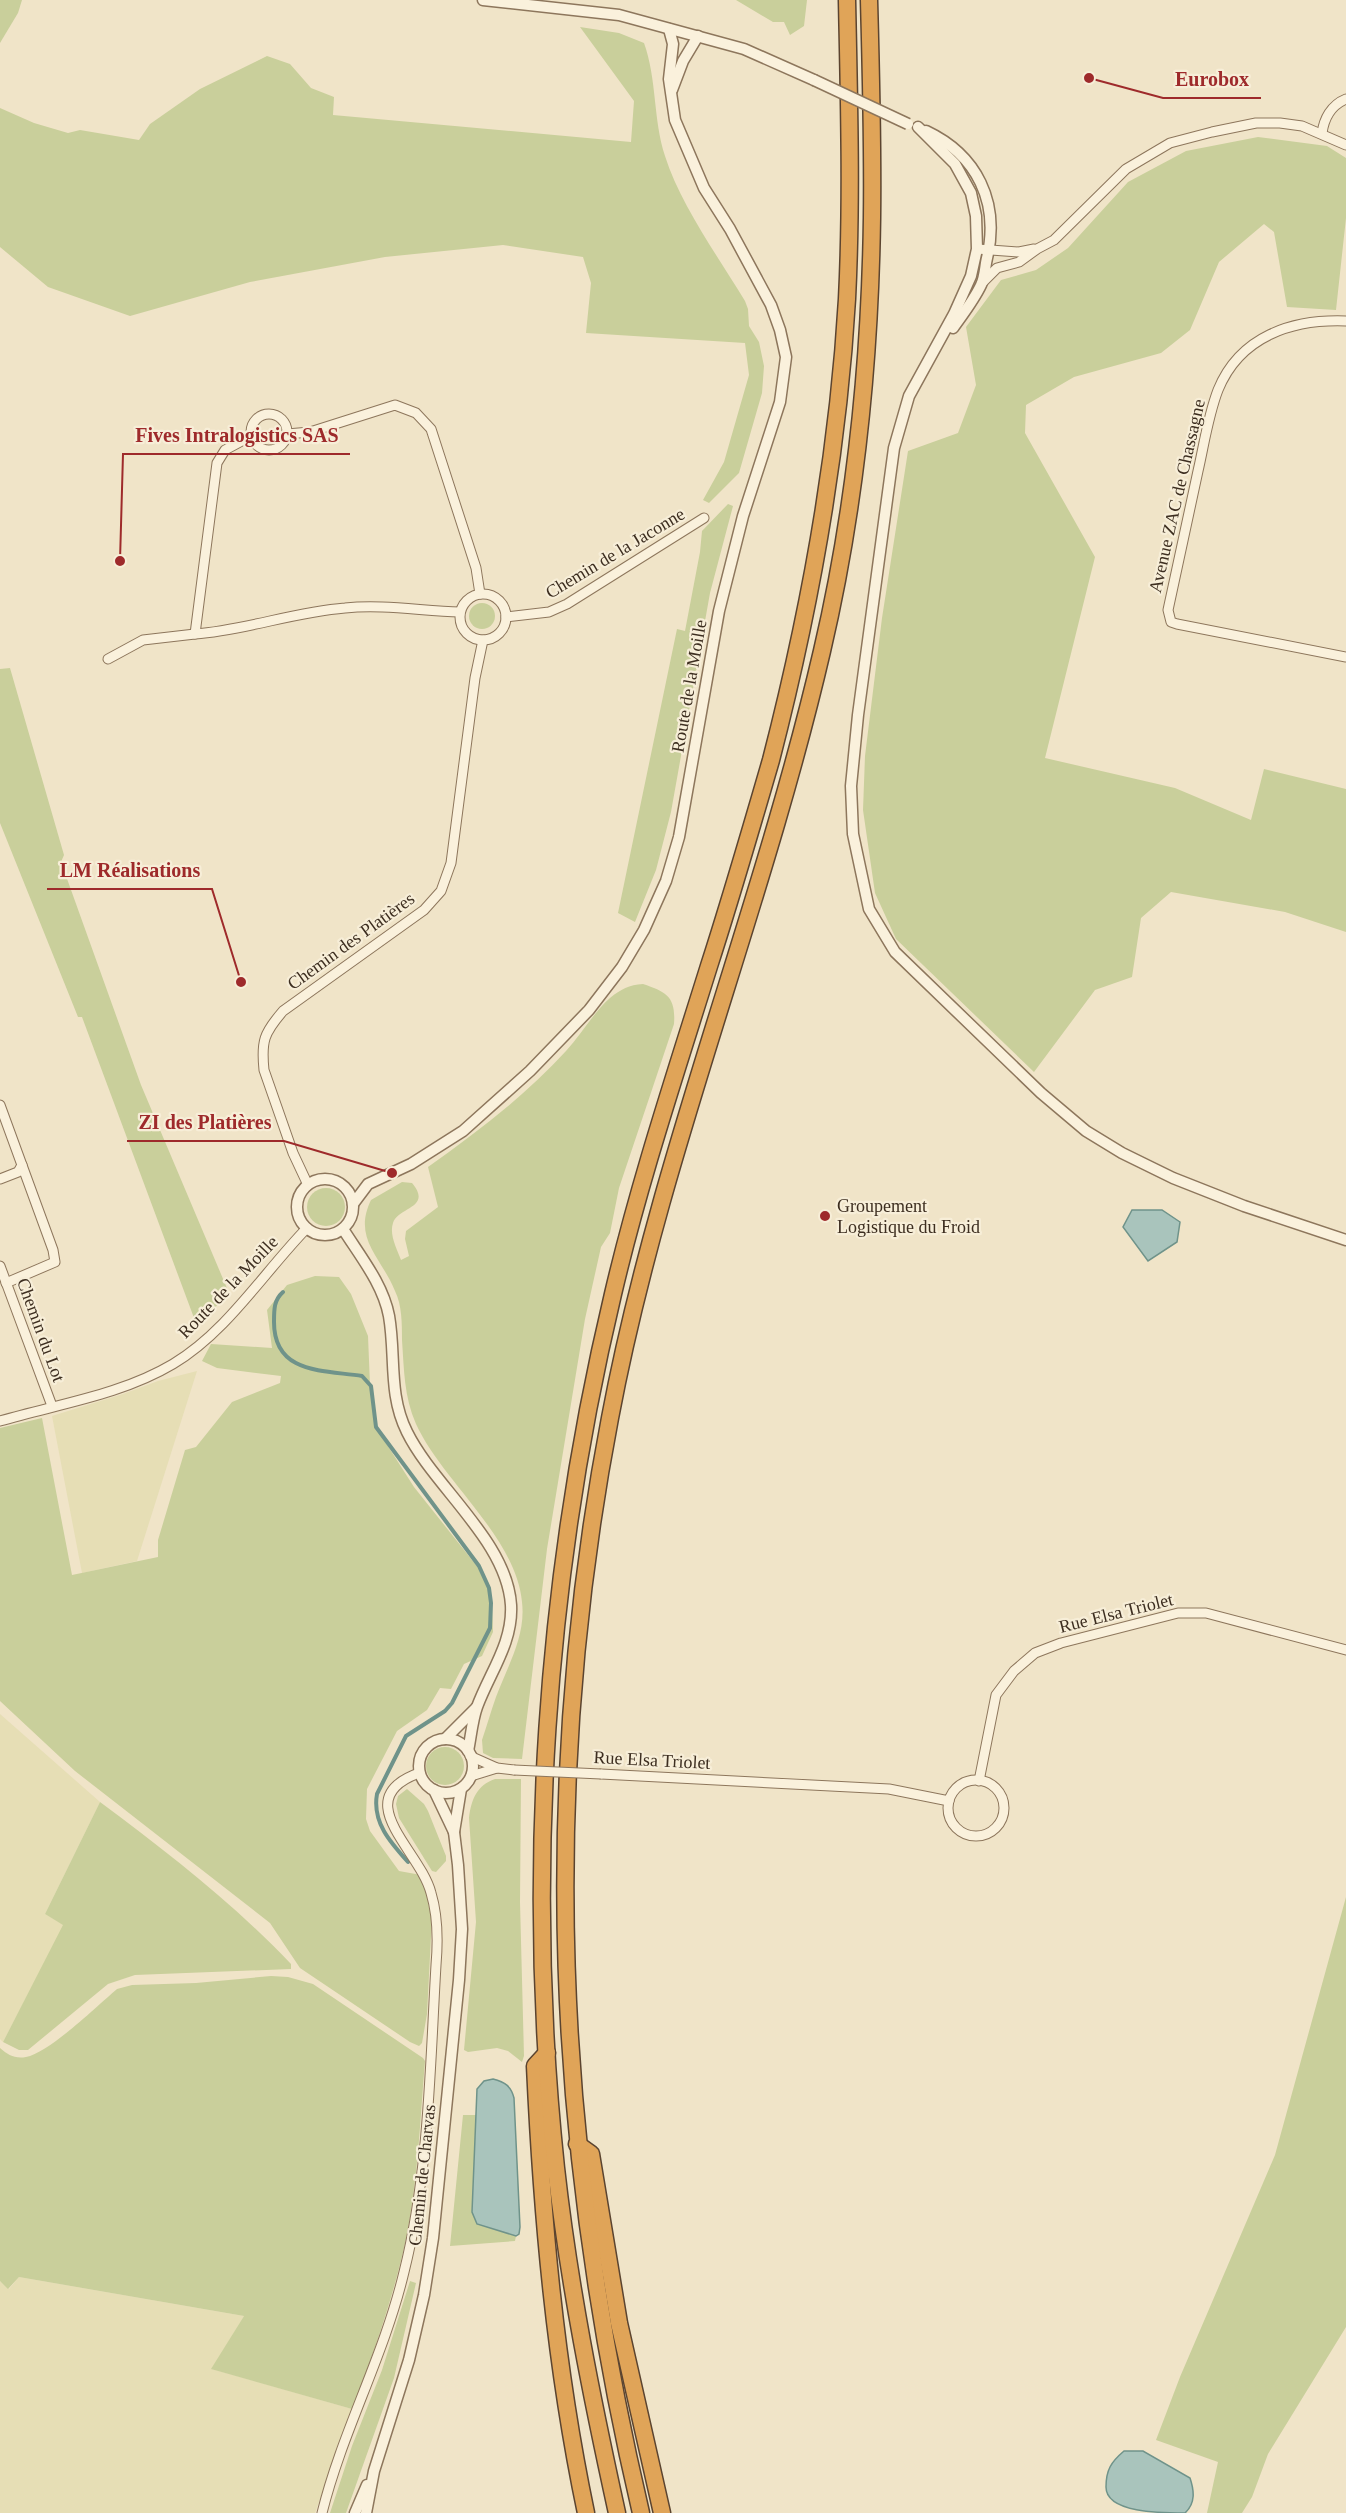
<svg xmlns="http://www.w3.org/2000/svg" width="1346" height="2513" font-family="Georgia,serif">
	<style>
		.farmland { fill: #e6deb5 }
		.green { fill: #c9cf9b }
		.water { fill: #a9c4bc; stroke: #6f938a; stroke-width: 1.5 }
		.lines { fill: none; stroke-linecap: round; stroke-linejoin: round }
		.stream { stroke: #6f938a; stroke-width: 4 }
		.minor-casing { stroke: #8d765c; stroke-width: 11 }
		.tertiary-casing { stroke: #8d765c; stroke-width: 13 }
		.motorway-casing { stroke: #5b4430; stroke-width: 19 }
		.minor { stroke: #faf1dc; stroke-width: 9 }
		.tertiary { stroke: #faf1dc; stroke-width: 10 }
		.motorway { stroke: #e0a458; stroke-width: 16 }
		.minor-bridge-casing { stroke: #8d765c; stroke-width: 11; stroke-linecap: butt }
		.tertiary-bridge-casing { stroke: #8d765c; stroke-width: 13; stroke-linecap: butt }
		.minor-bridge { stroke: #faf1dc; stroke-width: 9 }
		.tertiary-bridge { stroke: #faf1dc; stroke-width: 10 }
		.poi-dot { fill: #9e2a2b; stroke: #f7eed8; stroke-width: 2 }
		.labels { text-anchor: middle; stroke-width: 4.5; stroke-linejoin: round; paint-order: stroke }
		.street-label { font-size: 18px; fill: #3d2e20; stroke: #f7eed8 }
		.poi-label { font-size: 18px; fill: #3d2e20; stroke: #f7eed8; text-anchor: start }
		.leader { fill: none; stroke: #9e2a2b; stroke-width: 2 }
		.callout-dot { fill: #9e2a2b; stroke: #f7eed8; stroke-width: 2 }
		.callout-label { font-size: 20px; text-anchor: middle; font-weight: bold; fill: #9e2a2b; stroke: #f7eed8; stroke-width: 4.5; stroke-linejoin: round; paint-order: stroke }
	</style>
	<rect width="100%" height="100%" fill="#f0e4c8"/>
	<g class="farmland">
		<path d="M197,1371L137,1561L82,1573L52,1416L123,1394L158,1381Z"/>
		<path d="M0,1714L100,1802L45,1914L64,1925L3,2042L0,2039Z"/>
		<path d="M19,2277L244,2316L212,2369L352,2409L315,2513H0V2281L9,2289Z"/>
	</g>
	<g class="green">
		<path d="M0,0H22L18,13L0,43Z"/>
		<path d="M736,0H807L804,26L790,35L784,22H773Z"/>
		<path d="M580,27L619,33L644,43C657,79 653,119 665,156C680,204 719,258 745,301L748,309L749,326L759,342L764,366L762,393L739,473L709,503L703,500L724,462L749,375L745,343L586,333L591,283L583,257L503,245L385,257L250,282L130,316L48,287L0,247V108L34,123L68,133L80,130L139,140L150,124L200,89L267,56L290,64L311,88L334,97L333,115L631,142L634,101Z"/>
		<path d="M1258,137L1327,146L1346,158V218L1336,310L1287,307L1274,232L1264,224L1219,262L1190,330L1161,353L1074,377L1026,405L1025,433L1095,557L1045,758L1175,788L1251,820L1264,769L1346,789V932L1285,912L1171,892L1141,918L1132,977L1095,990L1034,1072L896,939L875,893L863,810L865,756L882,618L908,451L958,433L976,385L966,327L1001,280L1036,270L1068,248L1128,182L1186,151Z"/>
		<path d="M728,504L733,506L710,593L671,812L656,870L635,922L618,913L677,629L685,631L700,552L702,531Z"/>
		<circle cx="482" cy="616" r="13"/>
		<path d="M10,668L64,855L61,862L141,1085L229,1293L197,1326L82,1017H78L0,823V669Z"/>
		<path d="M643,984C667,992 676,997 674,1024L619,1188L610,1233L601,1247L585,1319L547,1549L522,1759L493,1758L483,1753L482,1740C487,1725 491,1711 496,1697C508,1665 526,1636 522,1602C516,1537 442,1481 416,1424C404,1397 404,1369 402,1340C402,1324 402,1305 395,1291C382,1258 352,1239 371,1200L402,1182L412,1183C433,1208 398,1207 393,1223C389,1235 397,1249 401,1260L409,1256L405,1239L406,1231L438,1207L428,1167C477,1132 525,1096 566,1051C581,1035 593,1013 610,998C621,989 629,985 643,984Z"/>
		<circle cx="326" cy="1207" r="19"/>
		<path d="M315,1276L339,1277L351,1294L368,1336L370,1385L377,1429L414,1487L480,1570L488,1586L492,1603L493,1632L482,1656L464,1664L451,1689L440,1688L427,1710L397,1731L367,1789L366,1819L370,1831L399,1871L421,1875L430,1900L432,1917L427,2014L422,2043L419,2046L410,2042L300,1968L270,1923L75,1771L0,1701V1428L42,1418L72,1575L158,1557V1540L185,1450L196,1447L232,1402L280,1383L281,1376L217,1368L202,1361L211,1344L272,1348L267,1310L287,1285Z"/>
		<circle cx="445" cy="1766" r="19"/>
		<path d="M495,1779H521L520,1902L524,2056L522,2062L508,2051L497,2048L468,2052L464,2050L476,1922L469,1818C471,1800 477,1785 495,1779Z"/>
		<path d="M407,1789L424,1804L428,1811L446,1856V1861L436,1872L432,1871L399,1818L396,1804L398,1796Z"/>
		<path d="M100,1802C167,1852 233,1903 291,1964V1969L135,1975L108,1984L28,2050H19L3,2042L63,1925L45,1914Z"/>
		<path d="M1346,1897V2327L1268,2454L1252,2497L1242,2513H1207L1218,2462L1156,2440L1180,2377L1275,2155Z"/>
		<path d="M271,1976L288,1977L313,1984L423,2058L425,2061C420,2120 418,2181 406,2239C393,2298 374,2353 352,2409L211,2369L244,2316L19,2277L8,2289L0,2281V2048C8,2055 15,2059 26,2057C49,2053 97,2006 117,1989L132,1985L196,1983Z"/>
		<path d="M463,2115H476L472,2212L477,2224L516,2236L515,2241L450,2246Z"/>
		<path d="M410,2281L416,2283L394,2378L346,2513H330L352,2446L382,2370Z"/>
	</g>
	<g class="water">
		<path d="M1132,1210H1162L1180,1222L1177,1242L1148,1261L1123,1227Z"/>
		<path d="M493,2079C505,2082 511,2086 514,2098L520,2227L519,2234L516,2236L477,2224L472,2212L477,2089L484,2081Z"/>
		<path d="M1124,2451H1143L1190,2478C1194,2490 1196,2503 1185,2513C1161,2513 1106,2513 1106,2487C1106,2470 1111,2462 1124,2451Z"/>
	</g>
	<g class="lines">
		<path class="stream" d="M283,1292C274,1300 274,1309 274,1322C274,1375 325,1370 362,1376L371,1386L376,1427L479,1566L489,1588L491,1603L490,1628L452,1703L445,1711L406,1736L377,1794C372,1822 390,1842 408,1862"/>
		<defs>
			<g id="minor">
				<path d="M1322,133C1324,119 1331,105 1346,99"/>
				<path d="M977,249L1019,252L1034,249"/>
				<path d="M982,283L997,268L1019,262L1037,249L1054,240L1126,169L1170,143L1212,132L1256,123H1280L1302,126L1346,145"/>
				<path d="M1346,321C1292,319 1240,336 1218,390C1208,416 1204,445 1198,471C1188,517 1178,564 1168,610L1171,622L1177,624L1346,657"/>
				<circle cx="269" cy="432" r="18"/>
				<path d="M287,434L310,432L395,405L416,413L431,429L476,568L480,594"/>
				<path d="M251,436L225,450L217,463L195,634C246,630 294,612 345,608C383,604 422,611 460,612"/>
				<circle cx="483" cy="617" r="23"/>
				<path d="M506,617L549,612L567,604L704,518"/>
				<path d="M108,659L143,640L195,634"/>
				<path d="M0,1105L53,1250L55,1262L6,1283"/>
				<path d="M0,1179L18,1172L22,1165"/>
				<path d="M308,1185L293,1153L264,1070C261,1041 264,1033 283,1011L424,910L441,891L451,863L475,678L483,640"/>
				<path d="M0,1266L52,1406"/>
				<path d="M0,1421C58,1404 121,1395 173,1364C227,1332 264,1272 307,1228"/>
				<path d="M470,1756L497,1768L514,1770"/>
				<path d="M601,1774L889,1789L949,1801"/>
				<path d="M471,1776L497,1768"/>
				<circle cx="976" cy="1808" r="28"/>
				<path d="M979,1781L996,1695L1014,1671L1035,1653L1061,1643L1178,1613H1206L1346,1650"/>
				<path d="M322,2513C342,2432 384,2356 404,2272C429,2173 430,2067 436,1965C438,1942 438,1916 431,1893C420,1850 347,1799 419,1773"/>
			</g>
			<g id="tertiary">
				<path d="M483,0L619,15L744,49L814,80"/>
				<path d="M672,90L683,61L698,36"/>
				<path d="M918,127L955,164L971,193L976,216L977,249L971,276L954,314L909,396L894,448L858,715L851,786L853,834L869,909L895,952L1041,1093L1086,1131L1122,1153L1173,1178L1244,1206L1346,1240"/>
				<path d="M926,131C977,155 1000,202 987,258C985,266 985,277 981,285C974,300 963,314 953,328"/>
				<circle cx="325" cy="1207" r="28"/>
				<path d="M353,1204L368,1184L411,1164L463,1131L530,1071L589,1010L622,967L644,930L666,881L679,837L719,611L743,516L780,402L786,357L780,330L771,305L730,229L704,188L675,120L669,79L673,44L669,29"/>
				<path d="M343,1229C360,1256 383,1284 389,1316C396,1356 388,1394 407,1432C434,1487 507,1541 511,1605C513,1643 490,1672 477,1707C472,1721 471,1737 468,1751"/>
				<path d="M445,1739L476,1708"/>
				<circle cx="446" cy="1766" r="27"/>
				<path d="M454,1832L461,1789"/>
				<path d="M355,2513L367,2485"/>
				<path d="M366,2513L374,2471L409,2360L424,2295L433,2238L459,1980L462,1929L458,1865L454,1832L434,1790"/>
			</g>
			<g id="motorway">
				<path d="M547,2053L535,2066C542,2217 555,2365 586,2513"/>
				<path d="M577,2144L591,2154L619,2323L662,2513"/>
				<path d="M617,2513C592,2399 569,2285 556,2168C525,1876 545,1579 613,1294C639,1183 675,1075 709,966C731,898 751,829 771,760C810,609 838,455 847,299C852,200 849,100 847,0"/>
				<path d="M641,2513C555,2147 539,1788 610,1418C659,1157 762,910 822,651C855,510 870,363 872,218C873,145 871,73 869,0"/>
			</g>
		</defs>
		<use href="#minor" class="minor-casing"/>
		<use href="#tertiary" class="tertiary-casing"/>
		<use href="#motorway" class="motorway-casing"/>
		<use href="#minor" class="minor"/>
		<use href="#tertiary" class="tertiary"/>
		<use href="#motorway" class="motorway"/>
		<defs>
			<path id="minor-bridge" d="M514,1770L601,1774"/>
			<path id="tertiary-bridge" d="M814,80L908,124"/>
		</defs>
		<use href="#minor-bridge" class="minor-bridge-casing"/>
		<use href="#tertiary-bridge" class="tertiary-bridge-casing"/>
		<use href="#minor-bridge" class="minor-bridge"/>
		<use href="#tertiary-bridge" class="tertiary-bridge"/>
	</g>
	<circle class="poi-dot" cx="825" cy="1216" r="6"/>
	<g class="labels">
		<g class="street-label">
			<text transform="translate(1177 496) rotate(-77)" y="6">Avenue ZAC de Chassagne</text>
			<text transform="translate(615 553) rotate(-31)" y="6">Chemin de la Jaconne</text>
			<text transform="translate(689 686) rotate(-80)" y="6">Route de la Moille</text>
			<text transform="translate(351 941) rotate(-36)" y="6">Chemin des Platières</text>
			<text transform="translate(228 1287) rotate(-46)" y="6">Route de la Moille</text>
			<text transform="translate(41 1330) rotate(70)" y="6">Chemin du Lot</text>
			<text transform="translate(1116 1613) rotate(-14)" y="6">Rue Elsa Triolet</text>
			<text transform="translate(652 1760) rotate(3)" y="6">Rue Elsa Triolet</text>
			<text transform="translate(422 2175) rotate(-84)" y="6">Chemin de Charvas</text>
		</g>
		<g class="poi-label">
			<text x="837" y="1212">Groupement<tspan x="837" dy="21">Logistique du Froid</tspan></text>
		</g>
	</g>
	<path class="leader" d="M1089 78L1163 98H1261M120 561L123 454H350M241 982L212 889H47M392 1173L284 1141H127"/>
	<g class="callout-dot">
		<circle cx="1089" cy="78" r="6"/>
		<circle cx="120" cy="561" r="6"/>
		<circle cx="241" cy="982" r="6"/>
		<circle cx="392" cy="1173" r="6"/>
	</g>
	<g class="callout-label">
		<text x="1212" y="86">Eurobox</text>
		<text x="237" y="442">Fives Intralogistics SAS</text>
		<text x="130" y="877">LM Réalisations</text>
		<text x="205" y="1129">ZI des Platières</text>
	</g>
</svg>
